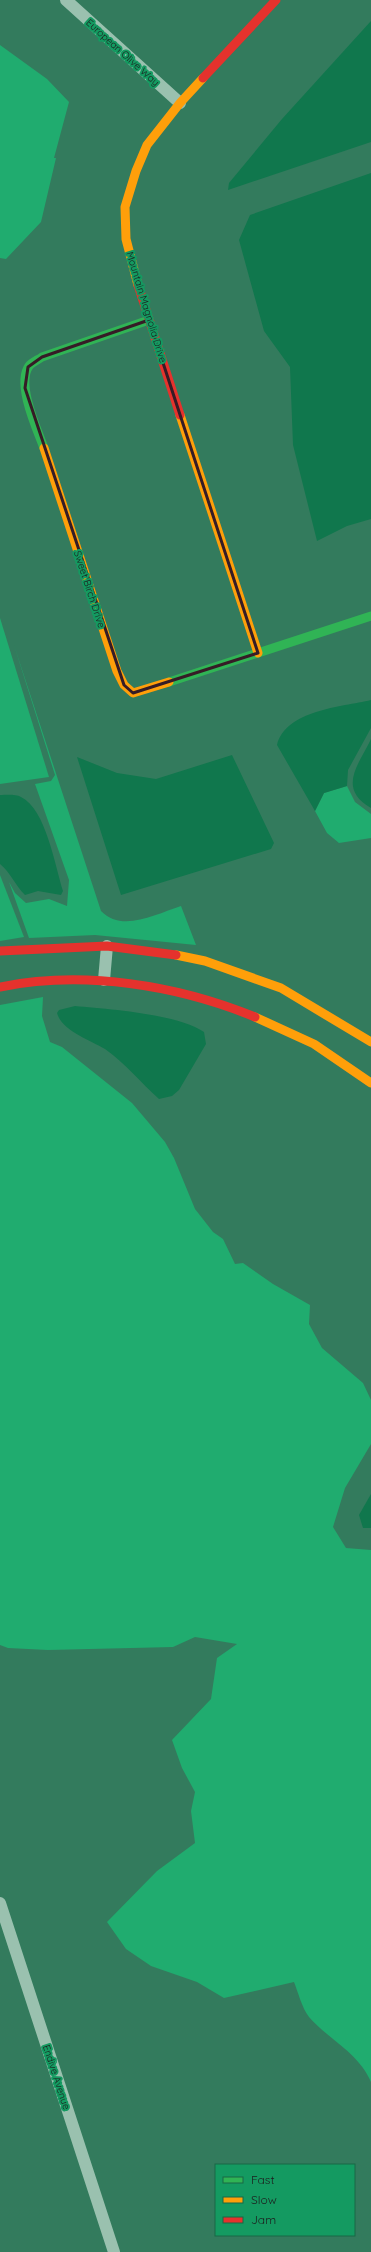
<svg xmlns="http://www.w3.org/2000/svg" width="371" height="2252" font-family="Quicksand,sans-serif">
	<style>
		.green { fill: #20ac6f }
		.water { fill: #10774d }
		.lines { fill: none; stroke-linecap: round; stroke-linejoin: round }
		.street { stroke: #9ac1af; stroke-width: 12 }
		.fast { stroke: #30b455; stroke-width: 9 }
		.slow { stroke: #ff9f0a; stroke-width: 9 }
		.jam { stroke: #e5322d; stroke-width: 9 }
		.marked { fill: none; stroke: #361c26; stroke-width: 3; stroke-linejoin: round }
		.labels { text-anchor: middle; stroke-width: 4; stroke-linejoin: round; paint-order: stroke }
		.street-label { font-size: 10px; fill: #1d1d1d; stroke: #149a61 }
	</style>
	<rect width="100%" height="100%" fill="#337b5d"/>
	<g class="green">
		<path d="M0,45L47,79L69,102L54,158H56L41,222L6,259L0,258Z"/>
		<path d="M0,618L49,777L0,784Z"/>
		<path d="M14,645L101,911C122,933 156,914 181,906L196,945L95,935L29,938L9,882L15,893L26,903L49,899L67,906L69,880L35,784L51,781L55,775Z"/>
		<path d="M347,786L355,802L371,814V838L339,843L327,833L315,811L324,793Z"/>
		<path d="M0,875L24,937L0,941Z"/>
		<path d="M43,997L42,1016L50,1042L62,1047L132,1103L165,1142L174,1158L195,1209L213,1232L223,1239L235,1264L243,1263L273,1284L310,1305L309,1324L322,1348L363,1383L371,1400V1444L345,1488L333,1527L346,1548L371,1550V2082C359,2053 328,2039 309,2017C302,2008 298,1992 294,1982L224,1998L197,1982L151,1966L126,1949L107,1922L157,1871L195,1843L191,1811L195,1792L182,1768L172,1740L211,1699L217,1658L237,1644L195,1637L173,1647L48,1650L8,1648L0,1645V1005Z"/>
	</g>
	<g class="water">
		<path d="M371,21V142L228,190L229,183L282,119Z"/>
		<path d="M371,173V519L347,526L317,541L293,445L290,367L264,331L239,240L250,215Z"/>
		<path d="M371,700V728L348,770L347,786L324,793L315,811L277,745C286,710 341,707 371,700Z"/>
		<path d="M371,739V808C336,788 360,763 371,739Z"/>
		<path d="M232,755L274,843L271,849L121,895L77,757L117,773L156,779Z"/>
		<path d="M0,795C6,795 16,794 21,797C46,809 55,866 63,891L61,895L38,891L25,895C15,885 11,873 0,864Z"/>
		<path d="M75,1006C108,1009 178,1014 204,1032L206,1044L179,1090L172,1096L159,1099C141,1083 125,1063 105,1049C90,1040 62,1031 57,1013L59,1010Z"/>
		<path d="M371,1494V1528H363L359,1515Z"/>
	</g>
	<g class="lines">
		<g class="street">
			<path d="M66,0L180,103"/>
			<path d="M104,980L107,946"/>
			<path d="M0,1903L114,2252"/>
		</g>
		<g class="fast">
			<path d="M44,448C37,429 16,384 29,366C32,362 38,360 42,357L149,320"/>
			<path d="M169,682L371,616"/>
		</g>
		<g class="slow">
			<path d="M138,285L126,239L125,207L136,171L147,145L180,103L203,78"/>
			<path d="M180,415L258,653"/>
			<path d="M44,448L117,671L124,685L133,693L169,682"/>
			<path d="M176,955L205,961L281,988L371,1042"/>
			<path d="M255,1017L314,1044L371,1083"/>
		</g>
		<g class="jam">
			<path d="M203,78L276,0"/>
			<path d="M138,285L180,415"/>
			<path d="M0,951L107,946L176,955"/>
			<path d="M0,987C84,970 177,985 255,1017"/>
		</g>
	</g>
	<path class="marked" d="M149,320L258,653L133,693L124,685L25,388L28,367L42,357Z"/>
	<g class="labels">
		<g class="street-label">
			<text transform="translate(123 52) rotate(42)" y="4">European Olive Way</text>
			<text transform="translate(147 307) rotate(73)" y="4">Mountain Magnolia Drive</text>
			<text transform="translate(90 589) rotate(72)" y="4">Sweet Birch Drive</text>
			<text transform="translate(57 2077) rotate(72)" y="4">Endive Avenue</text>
		</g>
	</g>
	<rect x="215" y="2164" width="140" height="72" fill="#149a61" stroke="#186846"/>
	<rect x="223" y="2177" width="20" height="6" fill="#30b455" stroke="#186846"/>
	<text x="251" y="2184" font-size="12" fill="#1d1d1d">Fast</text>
	<rect x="223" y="2197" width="20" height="6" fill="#ff9f0a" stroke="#186846"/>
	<text x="251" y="2204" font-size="12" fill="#1d1d1d">Slow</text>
	<rect x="223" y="2217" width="20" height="6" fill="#e5322d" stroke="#186846"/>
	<text x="251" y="2224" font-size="12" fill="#1d1d1d">Jam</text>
</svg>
